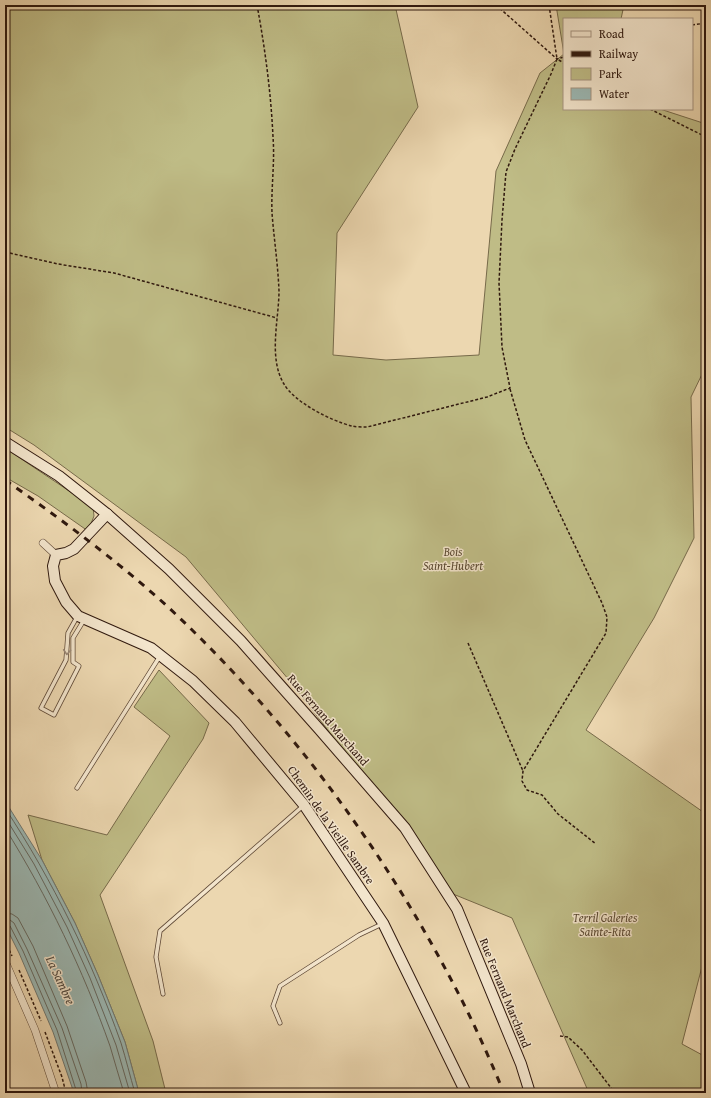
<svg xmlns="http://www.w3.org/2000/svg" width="711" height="1098" font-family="'Gentium Book Plus',serif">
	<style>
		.green { fill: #bfbc86; stroke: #776a4a }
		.water { fill: #9bb8b4; stroke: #707872 }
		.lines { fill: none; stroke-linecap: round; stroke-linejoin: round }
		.shore { stroke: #656861; stroke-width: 1 }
		.lane-casing { stroke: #5e4836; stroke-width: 5 }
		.street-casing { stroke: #5e4836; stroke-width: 8 }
		.secondary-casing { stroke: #2f180e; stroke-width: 12 }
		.path { stroke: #2f180e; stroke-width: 1.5; stroke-dasharray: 3 2; stroke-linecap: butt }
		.lane { stroke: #f3e5cc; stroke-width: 3.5 }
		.street { stroke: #f3e5cc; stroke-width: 7 }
		.secondary { stroke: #f3e5cc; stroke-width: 10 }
		.rail { stroke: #2f180e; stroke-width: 3; stroke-dasharray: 7 7; stroke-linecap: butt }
		.oneway { stroke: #9b8976 }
		.labels { text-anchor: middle; stroke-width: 3; stroke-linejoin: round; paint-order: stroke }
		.park-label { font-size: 12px; font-style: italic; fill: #5a4932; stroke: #f3e5cc }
		.street-label { font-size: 12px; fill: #2f180e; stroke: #f3e5cc }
		.water-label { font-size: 13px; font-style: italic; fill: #4f4840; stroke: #f3e5cc }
	</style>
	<rect width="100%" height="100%" fill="#ecd7b0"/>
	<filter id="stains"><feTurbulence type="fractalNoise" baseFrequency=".005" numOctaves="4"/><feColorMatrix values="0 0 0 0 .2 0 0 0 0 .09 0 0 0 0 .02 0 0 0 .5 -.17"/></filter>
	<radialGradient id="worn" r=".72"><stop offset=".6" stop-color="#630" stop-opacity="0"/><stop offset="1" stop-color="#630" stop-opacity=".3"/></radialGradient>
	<g class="green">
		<path d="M5,5H395L418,107L337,233L333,355L386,360L479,355L496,171L540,73L564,54L556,5H624L621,19H564V109H660L706,124V366L691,397L694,538L654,618L586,730L706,814V951L682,1044L706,1057V1093H589L512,918L453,894L294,686L186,557L34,445L5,427Z"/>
		<path d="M5,448L93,507L94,516L88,531L38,496L5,477Z"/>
		<path d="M159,670L209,723L203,739L100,895L153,1041L166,1093H139L125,1042L98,975L75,923L42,860L28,815L107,835L170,736L134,707Z"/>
	</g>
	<path class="water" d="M5,801L42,860L75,923L98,975L125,1042L139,1093H74L53,1032L19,953L5,925Z"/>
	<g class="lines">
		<g class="shore">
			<path d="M5,808C53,881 92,961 121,1043C126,1059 130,1076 135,1093"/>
			<path d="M5,817L34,864L67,927L90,978L116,1045L130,1093"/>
			<path d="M5,828C48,897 83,970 110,1046C115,1062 119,1078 124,1093"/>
			<path d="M5,913L12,914L18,918L33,946L67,1026L86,1082L88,1093"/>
			<path d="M5,919L10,920L14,923L27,949L62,1028L81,1084L82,1093"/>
			<path d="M5,924L10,926L23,951L57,1030L77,1093"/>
		</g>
		<defs>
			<g id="lane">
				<path d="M77,617L68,633L66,660L41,708L54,715L79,666L73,662V638L84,620"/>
				<path d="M77,788L160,656"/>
				<path d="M163,994L156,957L160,931L303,806"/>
				<path d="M280,1023L273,1006L280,986L359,935L382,924"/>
			</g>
			<g id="street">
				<path d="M43,543L56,555"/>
				<path d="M5,961L35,1030L56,1093"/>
			</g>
			<g id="secondary">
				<path d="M5,442L59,476L107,514L169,569L241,641L319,729L405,828L457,909L521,1064L530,1093"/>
				<path d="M107,514L74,549L66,553L56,555L53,566L55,581L66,602L78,616L151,648L193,681L235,722L304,805L383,923L466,1093"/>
			</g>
		</defs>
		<use href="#lane" class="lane-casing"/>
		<use href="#street" class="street-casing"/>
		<use href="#secondary" class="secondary-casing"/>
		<g class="path">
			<path d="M257,5C265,48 271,93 273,137C275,162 271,188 272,213C274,239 278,265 279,291C279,319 268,358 284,384C294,402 331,421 352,426C356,427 362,427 367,427L487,397L510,388L502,347L499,283L502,220L506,172L515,149L551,74L557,59L564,63"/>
			<path d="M496,5L557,59L564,57"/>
			<path d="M549,5L557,59"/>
			<path d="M692,25L706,23"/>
			<path d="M650,109L706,137"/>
			<path d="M5,252L58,264L114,273L277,318"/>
			<path d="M510,389L525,440L602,603L607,617L606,633L523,771L522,781L527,790L542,795L558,814L596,844"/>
			<path d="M468,643L523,771"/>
			<path d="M5,941L12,956"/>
			<path d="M19,970L41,1021"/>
			<path d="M45,1032L62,1077L66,1093"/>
			<path d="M560,1036L568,1037L582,1050L615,1093"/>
		</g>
		<use href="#lane" class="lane"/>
		<use href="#street" class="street"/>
		<use href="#secondary" class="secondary"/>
		<path class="rail" d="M5,480C61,519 116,560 167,606C284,715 381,845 455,987C473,1021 489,1057 504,1093"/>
	</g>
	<defs><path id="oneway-chevron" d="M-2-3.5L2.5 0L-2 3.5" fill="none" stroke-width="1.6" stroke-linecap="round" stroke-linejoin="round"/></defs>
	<use class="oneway" href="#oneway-chevron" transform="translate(67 652) rotate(94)"/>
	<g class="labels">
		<g class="park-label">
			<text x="453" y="556">Bois<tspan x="453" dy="14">Saint-Hubert</tspan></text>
			<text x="605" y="922">Terril Galeries<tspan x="605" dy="14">Sainte-Rita</tspan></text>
		</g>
		<g class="street-label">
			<text transform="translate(328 720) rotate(49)" y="4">Rue Fernand Marchand</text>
			<text transform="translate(331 825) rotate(55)" y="4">Chemin de la Vieille Sambre</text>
			<text transform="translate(505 993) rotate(68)" y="4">Rue Fernand Marchand</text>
		</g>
		<g class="water-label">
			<text transform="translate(61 980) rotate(65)" y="5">La Sambre</text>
		</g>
	</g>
	<rect width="711" height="1098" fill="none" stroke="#ecd7b0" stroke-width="20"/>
	<rect x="6" y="6" width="699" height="1086" fill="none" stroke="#2f180e" stroke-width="2"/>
	<rect x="10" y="10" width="691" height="1078" fill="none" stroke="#2f180e"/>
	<rect x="563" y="18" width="130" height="92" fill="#f3e5cc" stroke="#a59380"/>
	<rect x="571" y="31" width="20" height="6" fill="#f3e5cc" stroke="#a59380"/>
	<text x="599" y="38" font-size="12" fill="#2f180e">Road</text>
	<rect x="571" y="51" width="20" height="6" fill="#2f180e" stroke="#a59380"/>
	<text x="599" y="58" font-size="12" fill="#2f180e">Railway</text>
	<rect x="571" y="68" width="20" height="12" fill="#bfbc86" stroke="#a59380"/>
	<text x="599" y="78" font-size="12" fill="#2f180e">Park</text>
	<rect x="571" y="88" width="20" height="12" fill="#9bb8b4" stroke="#a59380"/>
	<text x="599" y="98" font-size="12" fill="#2f180e">Water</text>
	<rect width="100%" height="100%" filter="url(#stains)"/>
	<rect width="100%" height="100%" fill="url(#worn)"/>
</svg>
